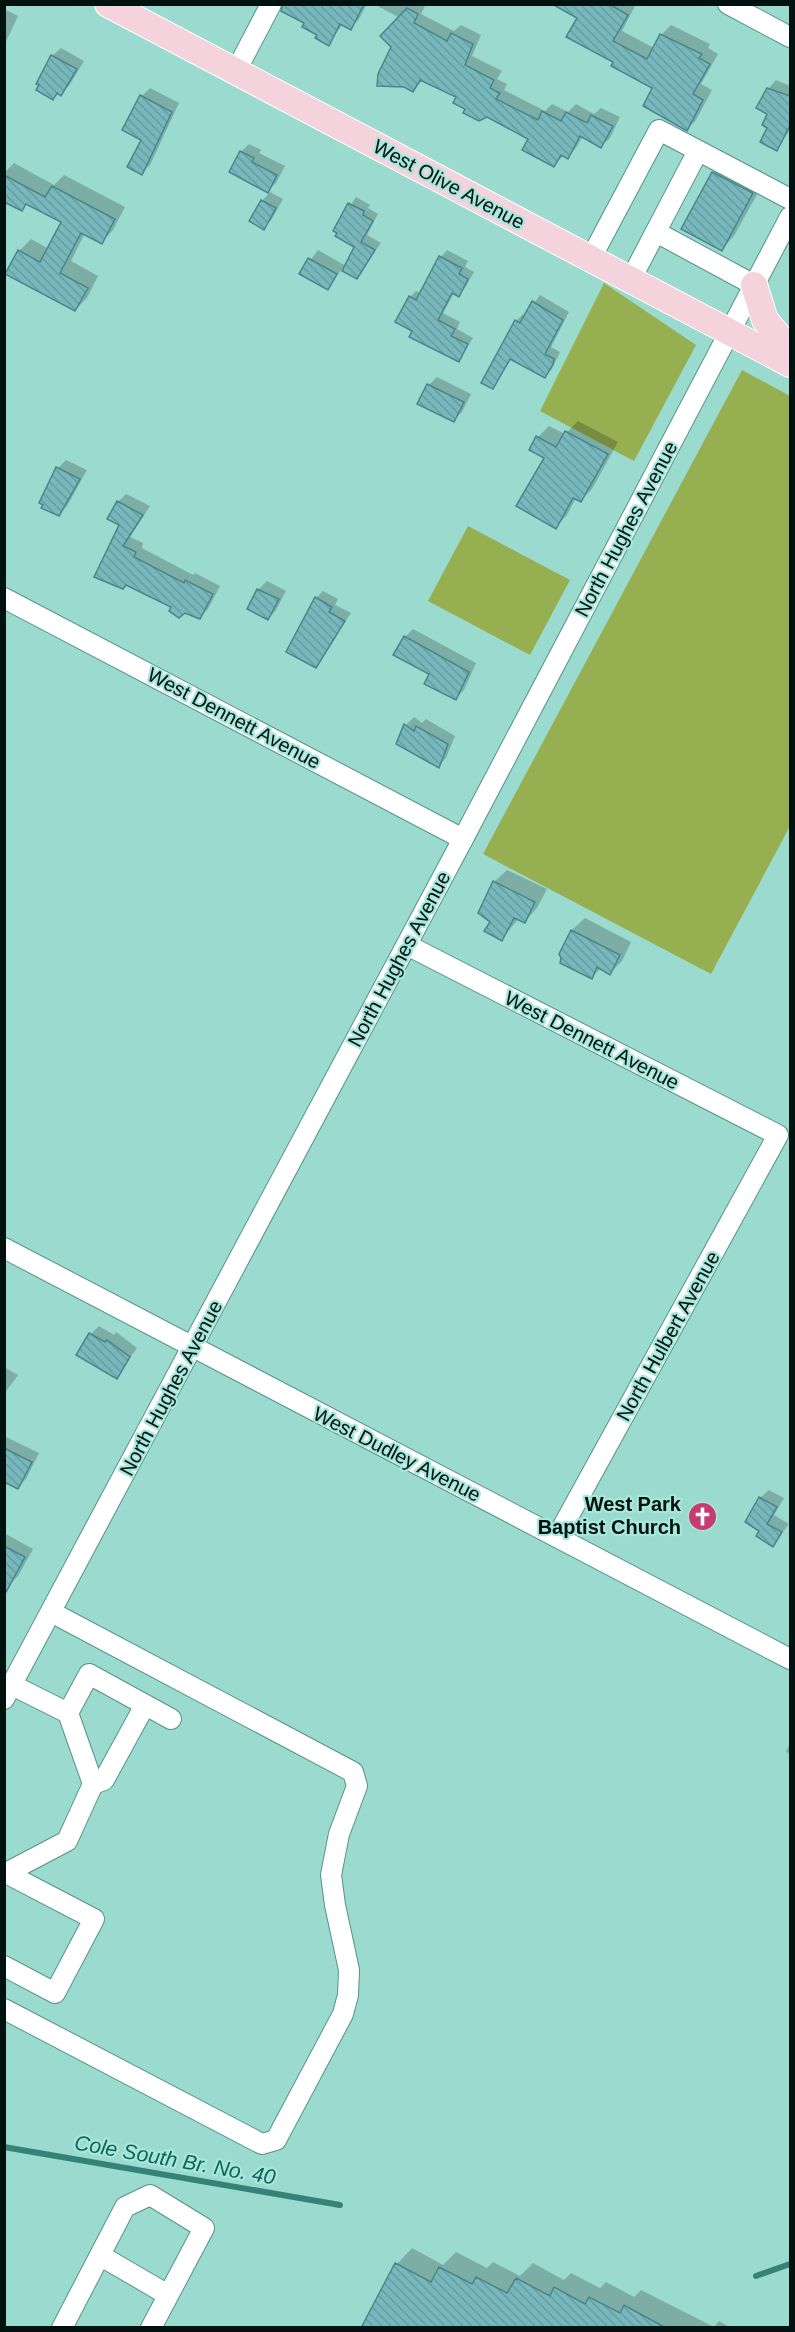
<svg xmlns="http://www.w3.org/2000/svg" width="795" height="2332" font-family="Arial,sans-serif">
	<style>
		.grass { fill: #96b051 }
		.shadow { fill: #0003 }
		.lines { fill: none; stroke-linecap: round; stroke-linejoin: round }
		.stream { stroke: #358378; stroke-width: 6 }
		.building { fill: url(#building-back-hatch); stroke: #47878c; stroke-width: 1.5 }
		.minor-casing { stroke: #569389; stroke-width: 22 }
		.major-casing { stroke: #fff; stroke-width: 28 }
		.minor { stroke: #fff; stroke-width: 20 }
		.major { stroke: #f5d3dc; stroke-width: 26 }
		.labels { text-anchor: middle; stroke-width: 4.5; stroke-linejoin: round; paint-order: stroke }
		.street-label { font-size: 20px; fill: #00120f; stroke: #a8e7dc }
		.poi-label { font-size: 20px; font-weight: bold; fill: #00120f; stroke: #a8e7dc; text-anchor: end }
		.water-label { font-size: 21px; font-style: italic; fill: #0e655b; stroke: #a8e7dc }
	</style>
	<defs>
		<pattern id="building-back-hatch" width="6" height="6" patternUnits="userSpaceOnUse" patternTransform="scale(1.5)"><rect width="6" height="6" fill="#78b8bd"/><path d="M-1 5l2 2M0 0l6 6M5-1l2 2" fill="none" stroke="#669da1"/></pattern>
	</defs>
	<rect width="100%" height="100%" fill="#9bdacf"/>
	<g class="grass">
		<path d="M604,283L696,345L634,461L540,411Z"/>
		<path d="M742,370L790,396V826L711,974L483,854Z"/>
		<path d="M468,526L570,580L530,655L428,601Z"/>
	</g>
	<g class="shadow">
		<path d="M293,4H367L359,19L351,28L343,24L328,44L306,23Z"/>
		<path d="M374,4H426L421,14L454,31L461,25L481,35L472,56L502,71L497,79L507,84L504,90L545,111L552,104L568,112L576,104L594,114L601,108L620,117L610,138L601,146L583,136L576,148L568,157L564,155L554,165L530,138L487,115L467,109L458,97L423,80L413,91L393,47L400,18Z"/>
		<path d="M555,4H636L622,31L654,48L661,35L671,25L710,44L708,48L718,54L701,84L712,90L696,120L687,129L654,87L615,61L579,17Z"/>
		<path d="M4,9L18,16L4,46Z"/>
		<path d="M61,48L84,61L69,86L53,98L52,56Z"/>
		<path d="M776,80L790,86V130L777,149L769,127L768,89Z"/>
		<path d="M150,88L179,103L150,165L142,173V96Z"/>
		<path d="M249,144L261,150L259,153L285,166L276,183L268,191L241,152Z"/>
		<path d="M726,160L765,180L734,236L722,249L683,228L713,172Z"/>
		<path d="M14,163L54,185L64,175L125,207L113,230L102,242L85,233L71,261L98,276L87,298L75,310L7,273L19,251L31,239L49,249L63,222L28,203L22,209L4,200V173Z"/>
		<path d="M270,192L283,199L272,219L264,228L262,201Z"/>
		<path d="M356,197L370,205L368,208L378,214L367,235L381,243L357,277L342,269L328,288L301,273L318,250L346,266L356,246L335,230Z"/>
		<path d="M447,250L468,261L465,267L474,272L465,288L458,295L454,293L443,313L460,322L457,329L473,338L459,360L414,331L410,297L416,291L421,293L441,257Z"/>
		<path d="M540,295L569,312L551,347L560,352L552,369L545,376L512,358L493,387L516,321L523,314L526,315Z"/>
		<path d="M437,377L471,394L462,412L454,420L429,385Z"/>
		<path d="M578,421L618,442L592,489L581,500L576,498L567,515L556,527L546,457L538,437L549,426L565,434Z"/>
		<path d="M66,460L87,470L67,506L58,515V468Z"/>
		<path d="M126,494L150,506L130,537L143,543L142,548L193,575L195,573L220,586L208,609L199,618L126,583L118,502Z"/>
		<path d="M267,581L286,591L276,610L268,619L249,609L259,589Z"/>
		<path d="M323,591L338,599L335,605L351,613L316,666V598Z"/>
		<path d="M413,629L476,663L464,690L456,698L431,673L405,637Z"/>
		<path d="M414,717L422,723L426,719L455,736L446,758L438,766L406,725Z"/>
		<path d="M507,870L547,889L537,908L525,921L519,918L502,939L492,922L494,882Z"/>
		<path d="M585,918L631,942L622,961L610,973L601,968L592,977L560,954L572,930Z"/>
		<path d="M99,1326L114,1335L116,1332L137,1348L116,1377L91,1334Z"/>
		<path d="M4,1367L18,1375L4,1394Z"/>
		<path d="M4,1436L39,1453L26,1479L18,1487L4,1480Z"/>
		<path d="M769,1490L784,1498L774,1515L789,1524L773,1545L762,1530L760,1498Z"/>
		<path d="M4,1533L33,1549L18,1576L9,1585L4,1582Z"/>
		<path d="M790,1743V1754L786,1752Z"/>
		<path d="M412,2248L443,2265L456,2252L487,2268L493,2262L520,2276L533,2263L564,2280L571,2273L600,2288L606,2282L634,2297L641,2290L714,2327L719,2321L731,2328H363L397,2264Z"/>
	</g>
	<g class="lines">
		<g class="stream">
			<path d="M4,2147L340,2205"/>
			<path d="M756,2276L790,2264"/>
		</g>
	</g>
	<g class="building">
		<path d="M283,4H364L351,30L340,24L329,46L315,38L317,35L302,27L304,23L281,11Z"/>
		<path d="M552,4H609L628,15L613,41L647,59L660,34L702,54L699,58L710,64L693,94L703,100L687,131L643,106L652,88L611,66L613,62L566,37L577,18Z"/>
		<path d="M407,8L418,14L414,23L447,41L451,33L473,44L465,65L494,80L490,88L500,93L496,99L538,120L542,111L561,121L566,112L587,123L591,115L613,126L601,148L580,136L568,159L561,155L554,167L522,150L528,139L487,117L479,121L463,113L465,109L453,103L456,97L420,80L413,92L404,87L377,86L378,74L391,47L380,36Z"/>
		<path d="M51,55L77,69L61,96L57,93L53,100L36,90L39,85L36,84Z"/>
		<path d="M767,88L790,96V125L777,151L760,142L767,128L762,125L767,114L756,108Z"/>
		<path d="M140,95L172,112L142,175L127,167L141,140L122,130Z"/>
		<path d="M240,151L254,158L252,162L277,175L268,193L229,172Z"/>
		<path d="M712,172L753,193L722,251L681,229Z"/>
		<path d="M4,175L45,197L52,186L115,219L102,244L81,233L60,273L88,288L75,311L5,274L18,250L40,262L61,222L26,204L22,211L4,202Z"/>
		<path d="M261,200L276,208L264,230L249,221Z"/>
		<path d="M348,203L364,211L363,215L373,221L361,242L375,250L357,279L342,271L354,247L335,236L337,233L333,231Z"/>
		<path d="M439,256L462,268L459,274L468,279L459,297L452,293L438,320L455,329L451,336L468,344L459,362L409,337L412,331L395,322L409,296L416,300Z"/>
		<path d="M308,258L337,274L328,290L299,274Z"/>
		<path d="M532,301L563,320L545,354L554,359L553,364L545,378L510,359L493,389L481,383L515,320L520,323Z"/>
		<path d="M427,384L464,402L454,422L417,404Z"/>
		<path d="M565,431L608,454L581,502L573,498L556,529L516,506L544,458L529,450L536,436L556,447Z"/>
		<path d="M56,467L80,479L59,516L41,508L43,505L39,503Z"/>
		<path d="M117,501L143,515L123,546L136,552L134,557L184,583L185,580L213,594L200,619L185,613L179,618L169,611L171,607L126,585L123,589L94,577L119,525L107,519Z"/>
		<path d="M257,589L279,599L268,620L247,609Z"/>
		<path d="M315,597L332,607L329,612L345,621L316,668L286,652Z"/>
		<path d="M404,636L469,672L456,700L424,684L429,674L393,655Z"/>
		<path d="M404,724L414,731L416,726L448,744L439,768L396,744Z"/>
		<path d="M493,881L535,902L525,923L514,918L502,941L484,931L490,922L478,913Z"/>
		<path d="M571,930L620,955L610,975L597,967L592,979L560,963L561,958L559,954Z"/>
		<path d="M89,1333L105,1342L107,1340L130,1357L117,1379L76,1355Z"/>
		<path d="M4,1448L32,1462L18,1489L4,1482Z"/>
		<path d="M759,1497L777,1507L767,1524L782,1532L773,1547L756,1536L759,1531L745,1522Z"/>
		<path d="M4,1546L25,1557L4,1596Z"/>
		<path d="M395,2263L431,2282L439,2267L472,2284L476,2277L507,2293L516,2278L550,2296L554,2287L585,2304L589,2297L620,2313L624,2305L666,2328H361Z"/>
	</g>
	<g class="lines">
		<defs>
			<g id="minor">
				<path d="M728,4L790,37"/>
				<path d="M235,73L271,4"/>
				<path d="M656,232L754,285"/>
				<path d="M591,258L659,130L790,199"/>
				<path d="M631,279L698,151"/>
				<path d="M4,598L463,839"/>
				<path d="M407,945L778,1135L557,1537"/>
				<path d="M4,1248L790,1659"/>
				<path d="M4,1699L463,839L790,217"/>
				<path d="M68,1713L89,1674L171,1719"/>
				<path d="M93,1784L104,1780L145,1705"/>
				<path d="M4,1872L94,1919L55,1993L4,1966"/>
				<path d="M6,1873L67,1841L93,1784L68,1713L12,1685"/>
				<path d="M4,2009L262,2144L276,2140L343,2014L348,1995L349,1970L335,1905L331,1875L339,1834L357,1786L353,1772L51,1612"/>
				<path d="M101,2256L168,2295"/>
				<path d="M62,2328L125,2207L150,2195L204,2228L151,2328"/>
			</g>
			<g id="major">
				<path d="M108,4L790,364"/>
				<path d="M754,285L765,320L790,350"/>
			</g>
		</defs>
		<use href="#minor" class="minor-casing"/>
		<use href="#major" class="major-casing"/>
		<use href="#minor" class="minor"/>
		<use href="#major" class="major"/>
	</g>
	<defs>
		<symbol id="church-disc" viewBox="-11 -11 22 22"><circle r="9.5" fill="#c73b6f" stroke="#a8e7dc"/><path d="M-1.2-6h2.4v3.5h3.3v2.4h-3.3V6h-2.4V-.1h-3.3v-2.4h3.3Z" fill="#fff"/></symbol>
	</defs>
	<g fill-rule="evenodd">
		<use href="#church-disc" x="686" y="1500" width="33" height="33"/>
	</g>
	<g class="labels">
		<g class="street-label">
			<text transform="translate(449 184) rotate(28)" y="7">West Olive Avenue</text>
			<text transform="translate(626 529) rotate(-62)" y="7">North Hughes Avenue</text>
			<text transform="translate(234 718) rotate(28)" y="7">West Dennett Avenue</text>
			<text transform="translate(399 959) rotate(-62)" y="7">North Hughes Avenue</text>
			<text transform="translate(592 1040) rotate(27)" y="7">West Dennett Avenue</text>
			<text transform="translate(668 1336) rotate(-61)" y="7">North Hulbert Avenue</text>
			<text transform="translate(171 1388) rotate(-62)" y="7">North Hughes Avenue</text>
			<text transform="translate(397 1454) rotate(27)" y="7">West Dudley Avenue</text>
		</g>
		<g class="poi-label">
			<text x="681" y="1511">West Park<tspan x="681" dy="23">Baptist Church</tspan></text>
		</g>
		<g class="water-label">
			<text transform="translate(175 2160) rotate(10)" y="7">Cole South Br. No. 40</text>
		</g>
	</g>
	<rect width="795" height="2332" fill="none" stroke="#00120f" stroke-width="12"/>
</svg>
